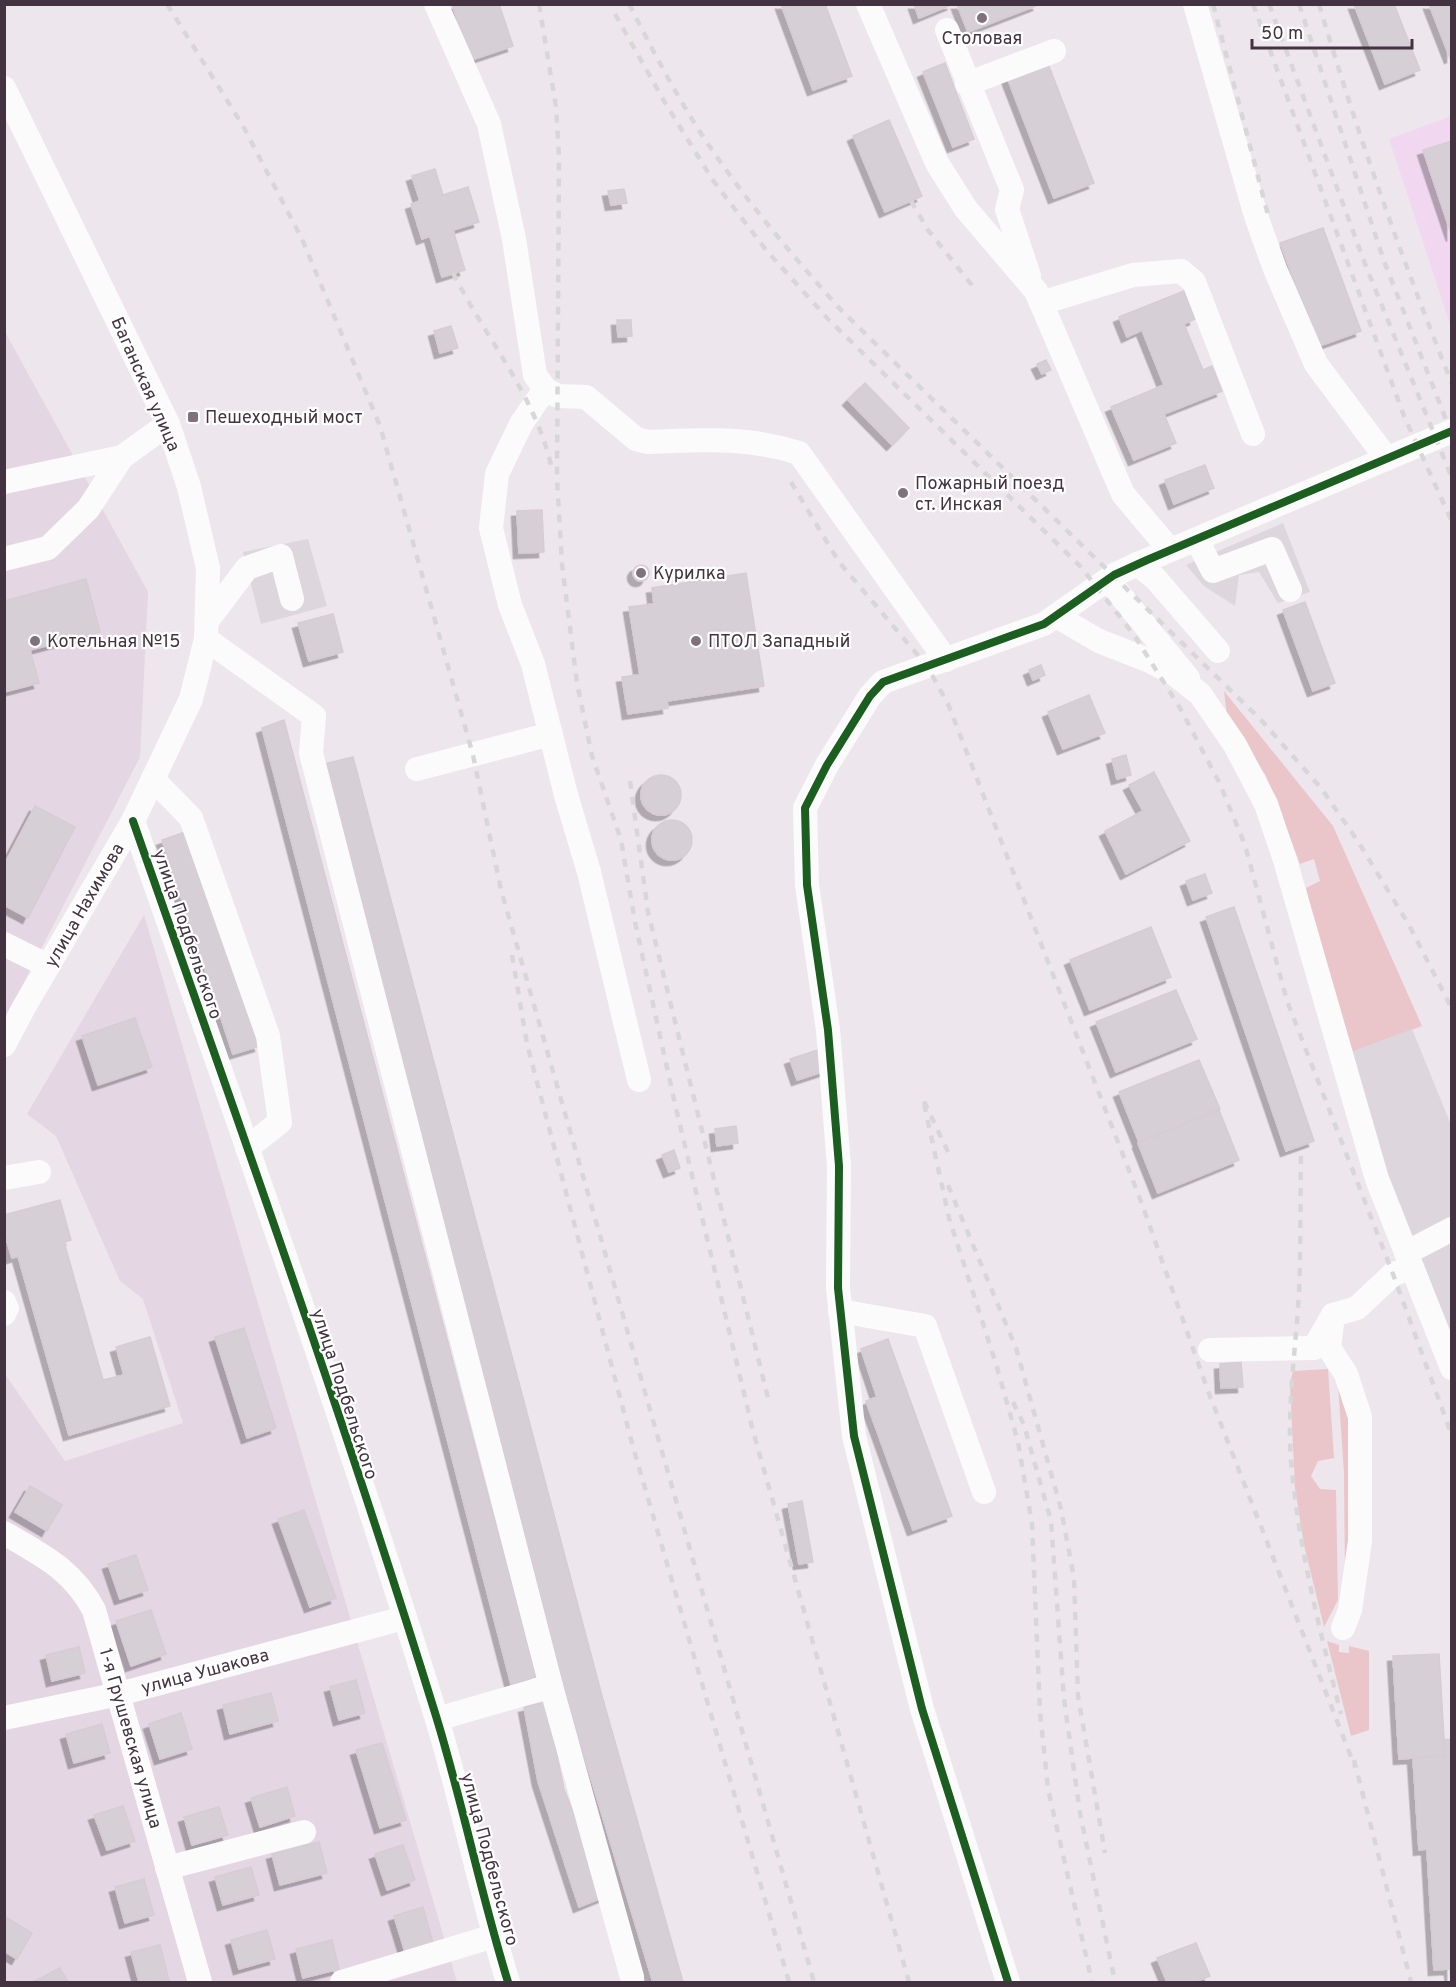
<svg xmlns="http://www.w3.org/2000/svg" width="1456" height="1987" font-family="Overpass,sans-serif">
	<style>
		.residential { fill: #e4d6e2 }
		.commercial { fill: #f1d8f0 }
		.green { fill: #eac6ca }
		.parking { fill: #ddd6dc }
		.building { fill: #d7cfd6; stroke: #d6ccd5; stroke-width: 1.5; filter: url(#shadow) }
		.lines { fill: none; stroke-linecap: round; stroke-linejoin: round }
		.minor { stroke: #fcfbfc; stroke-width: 24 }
		.rail { stroke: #d8d7d8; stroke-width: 4.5; stroke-dasharray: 8 8; stroke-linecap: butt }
		.cycleway-casing { stroke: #fff; stroke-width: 11 }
		.cycleway { stroke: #1b5e20; stroke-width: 8 }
		.poi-dot { fill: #7f727d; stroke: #fff; stroke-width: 2 }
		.labels { text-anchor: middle; stroke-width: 4.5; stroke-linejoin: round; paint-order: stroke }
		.poi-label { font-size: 18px; fill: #433341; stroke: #fff; text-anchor: start }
		.street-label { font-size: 18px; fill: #433341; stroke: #fff }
	</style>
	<defs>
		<filter id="shadow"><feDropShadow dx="-5.5" dy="5.5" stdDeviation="0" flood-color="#0004"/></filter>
	</defs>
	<rect width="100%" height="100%" fill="#eee6ed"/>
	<g class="residential">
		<path d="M4,330L148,592L140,757L5,1019Z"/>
		<path d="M144,915L457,1982H5V1374L65,1461L183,1423L143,1299L120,1281L56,1136L27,1114Z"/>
	</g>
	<path class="commercial" d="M1451,116V327L1389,139Z"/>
	<g class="green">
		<path d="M1224,691L1333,826L1422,1026L1346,1054L1306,888L1320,881L1314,859L1300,864L1266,776L1227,716Z"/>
		<path d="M1328,1369L1334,1458L1318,1461L1311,1476L1320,1489L1336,1490L1338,1600L1324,1627L1304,1545L1295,1488L1290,1384L1293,1371Z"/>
		<path d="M1337,1370L1356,1415L1355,1513L1345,1583L1344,1473Z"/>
		<path d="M1327,1641L1339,1645V1652L1349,1653V1646L1369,1651V1730L1351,1736Z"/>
	</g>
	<g class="parking">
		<path d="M1283,523L1310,592L1278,603L1259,572L1239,575L1235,606L1204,586L1186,565Z"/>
		<path d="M308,539L327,606L261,624L243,552Z"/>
		<path d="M1412,1029L1451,1125V1345L1409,1241L1346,1054Z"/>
	</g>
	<g class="building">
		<path d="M452,4H499L513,46L471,60Z"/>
		<path d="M781,4H825L852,76L813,90Z"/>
		<path d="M914,4H953L919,18Z"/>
		<path d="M957,4H1038V5L968,32Z"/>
		<path d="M1354,4H1394L1420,70L1385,84Z"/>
		<path d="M1429,4H1452V57L1450,58Z"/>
		<path d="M1047,61L1094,183L1054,198L1007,77Z"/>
		<path d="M945,63L974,139L953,147L923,72Z"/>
		<path d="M889,120L922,196L885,212L853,136Z"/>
		<path d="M1452,141V236L1423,150Z"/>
		<path d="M435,169L443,195L468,187L479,222L453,230L465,270L442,277L430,236L422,239L411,204L420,201L412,176Z"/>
		<path d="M624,189L627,203L611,205L608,191Z"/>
		<path d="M1323,228L1361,331L1319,346L1280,243Z"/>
		<path d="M1184,291L1195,319L1184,324L1203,370L1212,366L1222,391L1164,414L1176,443L1134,460L1111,407L1164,385L1142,330L1127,337L1119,317Z"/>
		<path d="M617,320H631L632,336L618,337Z"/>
		<path d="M451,326L458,348L440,353L434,331Z"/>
		<path d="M1046,360L1051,370L1042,374L1037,364Z"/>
		<path d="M865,383L909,428L892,445L848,400Z"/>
		<path d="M1205,465L1214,488L1174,504L1165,480Z"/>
		<path d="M542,510L544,552L519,553L517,511Z"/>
		<circle cx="641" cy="573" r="8"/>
		<path d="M746,573L764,686L667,701L668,708L628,714L622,677L640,675L629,607L654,604L652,588Z"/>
		<path d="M86,579L100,632L30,650L39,683L4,692V601Z"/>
		<path d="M1305,602L1335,683L1313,691L1283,610Z"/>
		<path d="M333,614L343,652L309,661L298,623Z"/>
		<path d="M1041,665L1045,675L1033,680L1029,670Z"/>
		<path d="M1089,695L1105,733L1063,749L1048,712Z"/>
		<path d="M284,720L536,1677L511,1684L262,728Z"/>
		<path d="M1126,755L1131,775L1117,779L1112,759Z"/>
		<path d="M353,757L602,1696L683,1982H653L569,1706L324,764Z"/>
		<path d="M1154,772L1190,841L1126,874L1105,831L1143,811L1129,785Z"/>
		<circle cx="661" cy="795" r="20"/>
		<path d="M35,806L75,827L28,918L4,905V865Z"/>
		<circle cx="672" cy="840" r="20"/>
		<path d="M188,831L260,1046L233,1054L162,840Z"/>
		<path d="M1205,874L1212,893L1193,900L1186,881Z"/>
		<path d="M1234,907L1314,1141L1286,1151L1206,917Z"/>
		<path d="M1151,927L1171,977L1090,1010L1070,960Z"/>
		<path d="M1176,990L1197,1039L1116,1072L1096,1022Z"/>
		<path d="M135,1018L152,1067L98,1085L82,1036Z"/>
		<path d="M821,1049L828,1070L797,1080L790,1059Z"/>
		<path d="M1199,1060L1220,1109L1139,1142L1119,1092Z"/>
		<path d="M1219,1110L1239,1160L1158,1193L1138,1143Z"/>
		<path d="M736,1126L738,1143L717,1146L715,1129Z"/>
		<path d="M674,1150L680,1168L669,1172L662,1155Z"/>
		<path d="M60,1200L71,1240L64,1242L103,1380L124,1375L116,1347L150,1337L170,1406L69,1435L18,1256L12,1258L4,1231V1215Z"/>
		<path d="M244,1328L276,1428L247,1438L215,1337Z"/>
		<path d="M888,1339L952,1516L913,1530L866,1401L877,1397L861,1349Z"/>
		<path d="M1241,1362L1243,1387L1221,1388L1220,1364Z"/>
		<path d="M30,1486L62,1505L47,1531L15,1512Z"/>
		<path d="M802,1501L813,1562L799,1564L788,1504Z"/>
		<path d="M304,1510L336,1598L310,1607L278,1519Z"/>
		<path d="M136,1555L148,1590L120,1599L108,1564Z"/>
		<path d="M151,1610L166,1654L131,1666L116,1621Z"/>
		<path d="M79,1647L85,1673L52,1681L46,1655Z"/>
		<path d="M1439,1654L1445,1756L1399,1759L1393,1656Z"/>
		<path d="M356,1680L365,1713L339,1720L330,1687Z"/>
		<path d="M271,1693L278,1721L230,1734L223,1705Z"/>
		<path d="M546,1702L564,1789L606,1896L579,1907L538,1781L524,1707Z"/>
		<path d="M181,1713L192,1749L160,1759L149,1724Z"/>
		<path d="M102,1724L110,1753L74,1763L66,1734Z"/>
		<path d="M1452,1739V1980H1451L1450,1969L1434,1970L1427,1849L1419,1850L1413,1758L1445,1756L1444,1740Z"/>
		<path d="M382,1743L406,1820L380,1828L356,1750Z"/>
		<path d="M287,1787L295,1816L260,1827L251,1798Z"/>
		<path d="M123,1806L135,1841L107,1850L94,1815Z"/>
		<path d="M219,1807L228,1835L192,1845L184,1817Z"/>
		<path d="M319,1842L327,1873L280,1885L272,1854Z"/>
		<path d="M403,1845L415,1880L387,1890L375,1854Z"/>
		<path d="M251,1867L259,1895L223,1905L215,1877Z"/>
		<path d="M144,1879L154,1915L125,1923L115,1887Z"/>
		<path d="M423,1907L433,1943L405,1952L394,1916Z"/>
		<path d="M4,1916L32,1933L17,1959L4,1951Z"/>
		<path d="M267,1930L275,1959L239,1969L231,1940Z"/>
		<path d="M332,1940L339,1969L303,1978L296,1949Z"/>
		<path d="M1196,1943L1210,1976L1194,1982H1167L1157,1958Z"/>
		<path d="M160,1945L169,1981L139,1982L131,1952Z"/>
		<path d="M60,1968L68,1982H33Z"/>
	</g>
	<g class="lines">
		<g class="minor">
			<path d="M436,4L489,124L514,239L535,375L545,389L558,396L586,397L636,439L648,442C704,440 744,436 799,453L946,660"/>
			<path d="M868,4L937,163L966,209L1036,291L1123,494L1170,550"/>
			<path d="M1195,4L1256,216L1275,269L1316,364L1387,459"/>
			<path d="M947,30L1012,190L1007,209L1029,276"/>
			<path d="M967,84L1054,51"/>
			<path d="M4,88L168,424L189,487L208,568L206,639L191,699L133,821L24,1007L4,1045"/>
			<path d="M1041,303L1133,275L1181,271L1194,282L1253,434"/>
			<path d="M545,389L521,424L497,474L491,528L510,605L533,664L566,795L589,872L639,1080"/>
			<path d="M4,482L122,457L168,424"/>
			<path d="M1197,540L1213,571L1272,549L1290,590"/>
			<path d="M4,559L48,548L88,509L122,457"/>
			<path d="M1137,564L1155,578L1218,651"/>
			<path d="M1108,580L1188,678"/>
			<path d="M1056,616L1099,641L1150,661L1173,673L1200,694L1235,745L1266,804L1285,860L1377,1179L1452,1368"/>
			<path d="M207,621L247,568L281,556L292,599"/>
			<path d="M206,639L314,716L311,753L551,1686L632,1977"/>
			<path d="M417,769L551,734"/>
			<path d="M153,779L191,818L268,1036L280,1122L247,1148"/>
			<path d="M133,821C237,1118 343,1415 436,1716C463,1804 481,1895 508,1982"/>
			<path d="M4,944L48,966"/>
			<path d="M4,1178L39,1172"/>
			<path d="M1406,1253L1452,1229"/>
			<path d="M4,1302L7,1308L4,1314"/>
			<path d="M840,1311L925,1326L984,1492"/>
			<path d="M1333,1315L1329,1348L1346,1374L1360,1417V1541L1350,1610L1343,1628"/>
			<path d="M1210,1350L1314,1348L1333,1315L1357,1308L1393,1274L1412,1268"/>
			<path d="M4,1533C43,1556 72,1569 94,1610L200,1982"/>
			<path d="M4,1718L119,1694L404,1618"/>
			<path d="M437,1719L551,1686"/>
			<path d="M167,1868L304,1832"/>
			<path d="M342,1982L494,1936"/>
			<path d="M1008,1982L922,1709L854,1436L838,1288L839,1166L828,1030L807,885L805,808L827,765L870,696L883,682L1044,624L1114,575L1147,560L1452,431"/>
		</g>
		<g class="rail">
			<path d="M167,4L243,126L302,239L380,426L473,755L501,890L814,1982"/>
			<path d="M539,4L556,107L559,157L557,479L562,564L577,683L592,756L621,840L635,922L675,1104L753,1431L909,1982"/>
			<path d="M629,4C658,61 689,120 727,171C762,220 801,265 841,310L1262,721L1321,788L1359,843L1409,925L1452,1009"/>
			<path d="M1213,4L1268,215"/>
			<path d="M1253,4L1404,416L1452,522"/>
			<path d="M1269,4L1367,269L1452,478"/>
			<path d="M1299,4L1384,261L1452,435"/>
			<path d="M1319,4C1357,133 1402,259 1452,384"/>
			<path d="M615,14L664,101L712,179L766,250L828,319L1081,567L1134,635L1180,708L1219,782L1245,845L1287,1001L1393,1274L1452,1436"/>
			<path d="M911,201L928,230L975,289"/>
			<path d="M453,273C486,339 537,397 552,470"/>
			<path d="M791,482L839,562L927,666L948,704L1142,1204L1208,1391L1355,1767"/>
			<path d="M630,781L648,912L768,1398"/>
			<path d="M512,955L527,1044L633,1447L789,1982"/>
			<path d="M948,1152L923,1099L949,1218L996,1364L1018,1442L1032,1524L1040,1712L1048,1789L1092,1982"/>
			<path d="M1301,1156C1300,1201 1301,1247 1299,1292C1296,1348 1287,1404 1291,1460C1298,1546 1320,1631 1341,1714"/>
			<path d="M948,1185L1016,1348L1061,1509L1074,1578L1078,1696L1105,1853"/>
			<path d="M1013,1402L1024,1425L1051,1521L1064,1699L1080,1813L1115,1982"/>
			<path d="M1354,1760L1411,1982"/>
		</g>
		<defs>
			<g id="cycleway">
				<path d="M133,821C237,1118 343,1415 436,1716C463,1804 481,1895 508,1982"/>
				<path d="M1008,1982L922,1709L854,1436L838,1288L839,1166L828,1030L807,885L805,808L827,765L870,696L883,682L1044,624L1114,575L1147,560L1452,431"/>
			</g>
		</defs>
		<use href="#cycleway" class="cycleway-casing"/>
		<use href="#cycleway" class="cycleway"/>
	</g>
	<g class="poi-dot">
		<circle cx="982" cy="18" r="6"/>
		<rect x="187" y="411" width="12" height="12" rx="3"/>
		<circle cx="903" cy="493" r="6"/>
		<circle cx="641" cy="573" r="6"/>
		<circle cx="35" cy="641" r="6"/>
		<circle cx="696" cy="641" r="6"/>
	</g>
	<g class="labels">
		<g class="poi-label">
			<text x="982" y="44" text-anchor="middle">Столовая</text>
			<text x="205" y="423">Пешеходный мост</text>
			<text x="915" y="489">Пожарный поезд<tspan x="915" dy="21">ст. Инская</tspan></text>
			<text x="653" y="579">Курилка</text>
			<text x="47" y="647">Котельная №15</text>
			<text x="708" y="647">ПТОЛ Западный</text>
		</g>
		<g class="street-label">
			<text transform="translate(146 384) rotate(66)" y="6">Баганская улица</text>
			<text transform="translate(84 905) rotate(-60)" y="6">улица Нахимова</text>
			<text transform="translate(188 934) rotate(71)" y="6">улица Подбельского</text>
			<text transform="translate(345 1394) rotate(72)" y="6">улица Подбельского</text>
			<text transform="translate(205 1671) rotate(-15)" y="6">улица Ушакова</text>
			<text transform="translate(131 1738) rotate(74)" y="6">1-я Грушевская улица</text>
			<text transform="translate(490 1859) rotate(75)" y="6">улица Подбельского</text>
		</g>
	</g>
	<rect width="1456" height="1987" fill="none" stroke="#433341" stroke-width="12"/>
	<path d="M1252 39v9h160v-9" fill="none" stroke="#433341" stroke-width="3"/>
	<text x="1261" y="39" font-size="18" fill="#433341" stroke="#ffffff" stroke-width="4.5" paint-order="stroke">50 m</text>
</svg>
